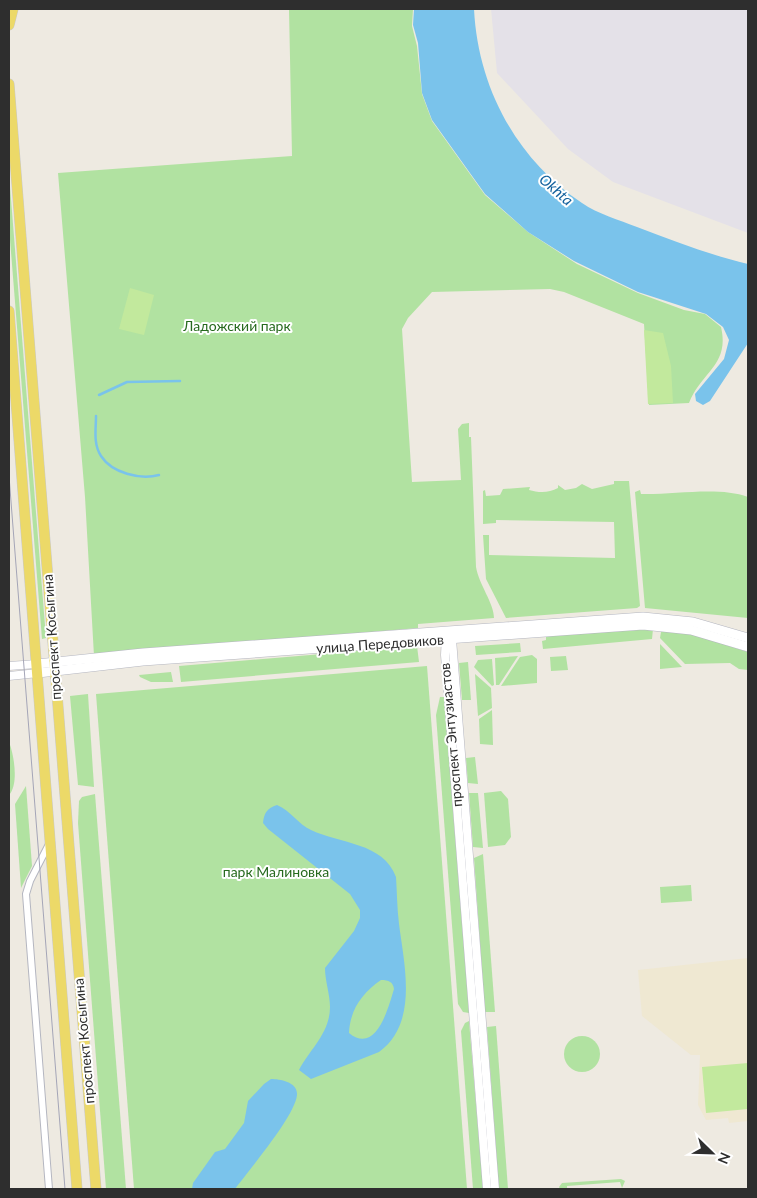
<svg xmlns="http://www.w3.org/2000/svg" width="757" height="1198" font-family="Lato,sans-serif">
	<style>
		.industrial { fill: #e4e1e8 }
		.education { fill: #efe8d2 }
		.green { fill: #b1e2a1 }
		.pitch { fill: #c2e99d }
		.water { fill: #7ac3eb; fill-rule: evenodd }
		.lines { fill: none; stroke-linecap: round; stroke-linejoin: round }
		.stream { stroke: #7ac3eb; stroke-width: 2.5 }
		.minor-casing { stroke: #b4b6c0; stroke-width: 8 }
		.tertiary-casing { stroke: #b4b6c0; stroke-width: 9 }
		.secondary-casing { stroke: #b4b6c0; stroke-width: 10 }
		.primary-casing { stroke: #c9c9c9; stroke-width: 11 }
		.minor { stroke: #fff; stroke-width: 6 }
		.tertiary { stroke: #fff; stroke-width: 8 }
		.secondary { stroke: #fff; stroke-width: 9 }
		.primary { stroke: #ecd968; stroke-width: 10 }
		.tram { stroke: #a4a5b7; stroke-width: 1 }
		.labels { text-anchor: middle; stroke-width: 4; stroke-linejoin: round; paint-order: stroke }
		.park-label { font-size: 14px; fill: #276a1e; stroke: #fff }
		.street-label { font-size: 14px; fill: #2e2e2e; stroke: #fff }
		.water-label { font-size: 15px; font-style: italic; fill: #13619d; stroke: #fff }
	</style>
	<rect width="100%" height="100%" fill="#eeeae1"/>
	<path class="industrial" d="M491,9H748V233L613,182L568,149L497,73Z"/>
	<path class="education" d="M748,958V1121L729,1123L728,1118L706,1120L698,1105L700,1055H691L642,1016L638,970Z"/>
	<g class="green">
		<path d="M289,9H413L412,26L417,46L422,94L432,121L485,195L528,232L577,264L638,293L684,310L705,314L721,327C730,365 701,372 689,403L649,405L644,324L564,292L550,289L432,292L408,318L402,329L412,482L461,480L458,429L462,424L469,423V437H471L476,567C479,585 494,603 494,618L418,624V628L94,656L85,497L58,173L292,156Z"/>
		<path d="M9,174L46,638L42,639L9,227Z"/>
		<path d="M614,481H629L640,606L637,608L506,618L486,579L483,535H489V555L615,558L614,522L496,520V523L483,524V491L485,490L486,496L500,495L503,489L530,487L529,490C539,493 549,493 558,488V485L565,490L576,488L582,484L592,489L614,484Z"/>
		<path d="M640,490L641,494C673,495 719,486 748,497V618L645,608L635,492Z"/>
		<path d="M653,629L652,639L543,649L542,641L546,640V636Z"/>
		<path d="M668,630L691,634L748,652V670L739,669L730,663L685,664L660,638L661,632H668Z"/>
		<path d="M520,643L521,652L476,655L475,646Z"/>
		<path d="M660,644L682,667L660,669Z"/>
		<path d="M417,646L419,662L181,682L179,666Z"/>
		<path d="M532,655L537,659V683L501,686L520,657Z"/>
		<path d="M518,656L499,685H496L495,658Z"/>
		<path d="M566,656L568,670L551,671L550,657Z"/>
		<path d="M492,659L494,685L492,686L474,667L478,660Z"/>
		<path d="M468,662L471,700H462L459,663Z"/>
		<path d="M427,666L467,1189H134L96,694Z"/>
		<path d="M171,672L173,682H151L140,677L139,675Z"/>
		<path d="M475,674L491,688L492,708L478,716Z"/>
		<path d="M88,694L94,787L78,785L70,696Z"/>
		<path d="M440,697H444L469,1013L463,1012L458,1004L436,715Z"/>
		<path d="M492,710L493,745L480,744L479,719Z"/>
		<path d="M9,742C14,755 19,784 9,795Z"/>
		<path d="M475,757L478,784L468,783L466,758Z"/>
		<path d="M26,786L32,866L21,888L15,804Z"/>
		<path d="M501,791L508,799L511,837L505,845L488,847L484,793Z"/>
		<path d="M469,793H478L483,848L473,847Z"/>
		<path d="M95,794L126,1189H106L78,823L79,801L82,797Z"/>
		<path d="M483,854L495,1012H485L474,858Z"/>
		<path d="M691,885L692,901L661,903L660,887Z"/>
		<path d="M469,1021L483,1189H473L461,1031L465,1023Z"/>
		<path d="M496,1026L508,1189H499L487,1027Z"/>
		<circle cx="582" cy="1054" r="18"/>
		<path d="M621,1179L625,1181L622,1188L620,1182L567,1186V1189H560L559,1187L562,1183Z"/>
	</g>
	<g class="pitch">
		<path d="M130,288L154,295L144,335L119,329Z"/>
		<path d="M644,330L663,333L671,366L673,403L648,404Z"/>
		<path d="M748,1063V1109L706,1113L702,1067Z"/>
	</g>
	<g class="water">
		<path d="M414,9H474C478,87 516,159 582,203C598,214 619,220 637,227C674,241 710,255 748,264V343L710,401L703,405L696,401L695,394L724,359L729,340L723,327L706,314L638,292L574,261L528,232L485,194L432,120L422,93L418,43L413,25Z"/>
		<path d="M277,805C291,811 298,824 311,830C340,844 383,842 396,877C397,892 397,908 399,924C404,964 419,1023 379,1052L311,1079L299,1070C310,1049 330,1033 330,1007C330,994 325,981 325,968L354,931L360,918V910L350,894L268,829L263,823C264,813 267,808 277,805ZM381,980C389,980 393,982 394,989C388,1009 376,1055 349,1033C350,1010 362,993 381,980Z"/>
		<path d="M271,1079C280,1079 298,1082 297,1095C295,1116 249,1170 235,1189H192L193,1183L215,1152L225,1149L244,1123L248,1101L264,1084Z"/>
	</g>
	<g class="lines">
		<g class="stream">
			<path d="M99,395L127,382L180,381"/>
			<path d="M96,416C96,429 93,444 101,456C112,473 140,480 159,475"/>
		</g>
		<defs>
			<path id="minor" d="M49,1189L26,894L30,881L49,844"/>
			<g id="tertiary">
				<path d="M449,634L452,639L495,1189"/>
				<path d="M446,635L445,655L487,1189"/>
				<path d="M9,666L37,664"/>
				<path d="M9,676L38,673"/>
			</g>
			<g id="secondary">
				<path d="M37,664L143,653L643,617L693,622L748,638"/>
				<path d="M38,673L143,661L643,625L691,630L748,647"/>
			</g>
			<g id="primary">
				<path d="M9,25L13,9"/>
				<path d="M9,84L96,1189"/>
				<path d="M9,311L77,1189"/>
			</g>
		</defs>
		<use href="#minor" class="minor-casing"/>
		<use href="#tertiary" class="tertiary-casing"/>
		<use href="#secondary" class="secondary-casing"/>
		<use href="#primary" class="primary-casing"/>
		<use href="#minor" class="minor"/>
		<use href="#tertiary" class="tertiary"/>
		<use href="#secondary" class="secondary"/>
		<use href="#primary" class="primary"/>
		<path class="tram" d="M9,476L65,1189"/>
	</g>
	<g class="labels">
		<g class="park-label">
			<text x="237" y="331">Ладожский парк</text>
			<text x="276" y="877">парк Малиновка</text>
		</g>
		<g class="street-label">
			<text transform="translate(52 637) rotate(-94)" y="5">проспект Косыгина</text>
			<text transform="translate(380 644) rotate(-4)" y="5">улица Передовиков</text>
			<text transform="translate(451 735) rotate(-95)" y="5">проспект Энтузиастов</text>
			<text transform="translate(84 1041) rotate(-95)" y="5">проспект Косыгина</text>
		</g>
		<g class="water-label">
			<text transform="translate(556 190) rotate(41)" y="5">Okhta</text>
		</g>
	</g>
	<rect width="757" height="1198" fill="none" stroke="#2e2e2e" stroke-width="20"/>
	<g transform="translate(712 1153) rotate(113)" stroke="#ffffff" stroke-width="4" paint-order="stroke">
	<path d="M0-4L9 19L0 12L-9 19Z" fill="#2e2e2e"/>
	<text y="-8" font-size="14" font-weight="bold" text-anchor="middle" fill="#2e2e2e">N</text>
	</g>
</svg>
